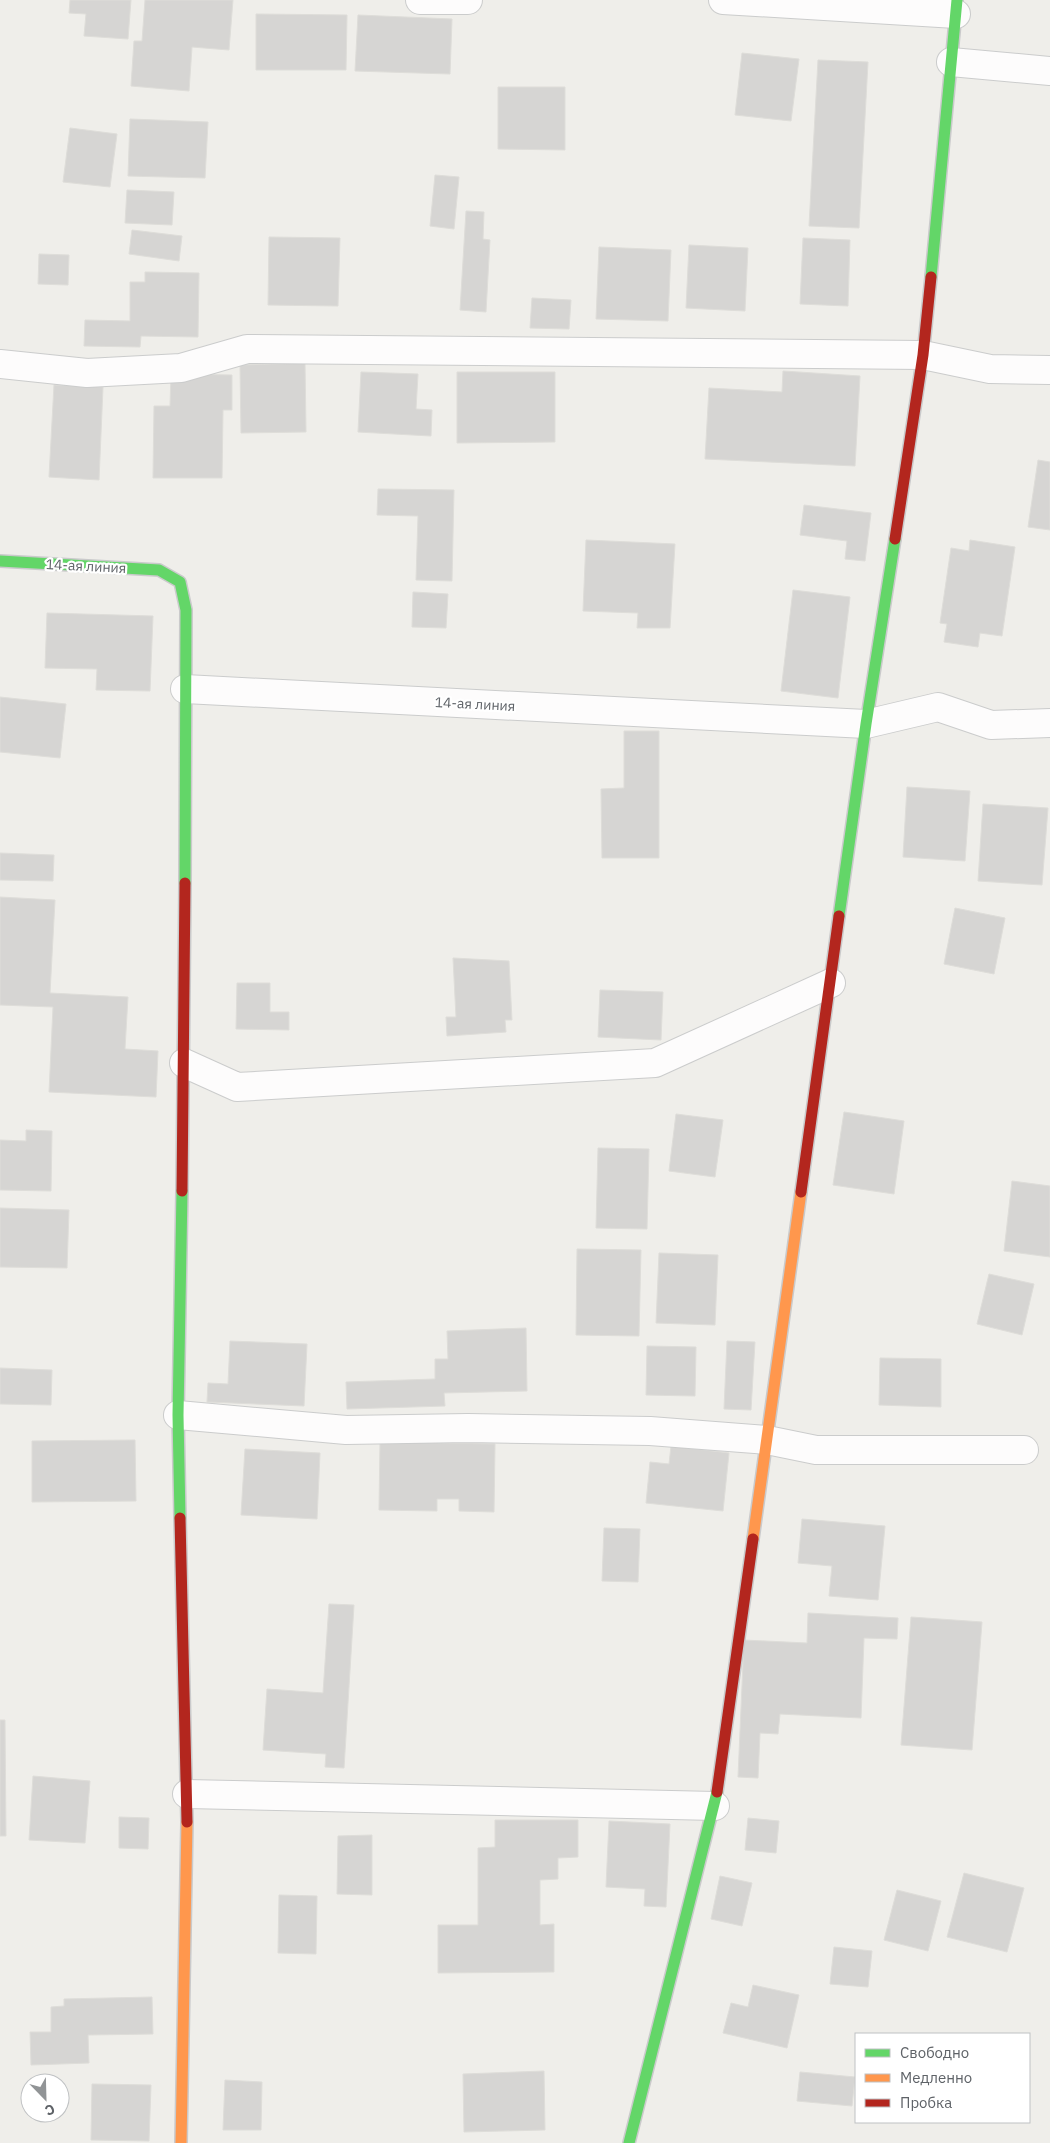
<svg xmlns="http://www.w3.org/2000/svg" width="1050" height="2143" font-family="'IBM Plex Sans',sans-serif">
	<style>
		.building { fill: #d6d5d3; stroke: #deddd9 }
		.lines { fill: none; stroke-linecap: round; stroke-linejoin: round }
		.street-casing { stroke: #cbcccc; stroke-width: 30 }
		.fast-casing { stroke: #cacacb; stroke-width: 14 }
		.slow-casing { stroke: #cacacb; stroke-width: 14 }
		.jam-casing { stroke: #cacacb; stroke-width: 14 }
		.street { stroke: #fdfcfc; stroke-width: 28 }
		.fast { stroke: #63d668; stroke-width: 11 }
		.slow { stroke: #ff974d; stroke-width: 11 }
		.jam { stroke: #b3261e; stroke-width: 11 }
		.labels { text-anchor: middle; stroke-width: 4.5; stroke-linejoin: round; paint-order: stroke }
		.street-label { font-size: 14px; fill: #5f6368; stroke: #fff }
	</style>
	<rect width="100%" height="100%" fill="#efeeea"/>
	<g class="building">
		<path d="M70,0H131L128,39L84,36L86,14L69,13Z"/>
		<path d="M145,0H233L229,50L192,47L189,91L131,86L134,41H142Z"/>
		<path d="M256,14L347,15L346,70H256Z"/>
		<path d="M358,15L452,19L450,74L355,71Z"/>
		<path d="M742,53L799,59L791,121L735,115Z"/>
		<path d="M818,60L868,62L859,228L809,226Z"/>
		<path d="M498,87H565V150L498,149Z"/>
		<path d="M130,119L208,122L205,178L128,176Z"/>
		<path d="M70,128L117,134L110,187L63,182Z"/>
		<path d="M435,175L459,177L454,229L430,226Z"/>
		<path d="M127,190L174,192L172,225L125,223Z"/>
		<path d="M466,211L484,212L483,239L490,240L486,312L460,310Z"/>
		<path d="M132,230L182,236L179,261L129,254Z"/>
		<path d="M269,237L340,238L338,306L268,305Z"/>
		<path d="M803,238L850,240L848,306L800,304Z"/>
		<path d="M689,245L748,248L745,311L686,308Z"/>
		<path d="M599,247L671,250L668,321L596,319Z"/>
		<path d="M39,254L69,255L68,285L38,284Z"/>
		<path d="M145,272L199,273L198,337L141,336L140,347L84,346L85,320L130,321V282H145Z"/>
		<path d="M532,298L571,300L569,329L530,328Z"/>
		<path d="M305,363L306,432L241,433L240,365Z"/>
		<path d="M783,371L860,376L855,466L705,459L709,388L782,392Z"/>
		<path d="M361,372L418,374L416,409L432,410L431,436L358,432Z"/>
		<path d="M457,372H555V442L457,443Z"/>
		<path d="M171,374L232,375V410H223L222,478H153L154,406H170Z"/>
		<path d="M54,385L103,387L99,480L49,477Z"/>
		<path d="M1038,460L1050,462V530L1028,527Z"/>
		<path d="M378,489L454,490L452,581L416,580L418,516L377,515Z"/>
		<path d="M804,505L871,513L865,561L845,559L847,541L800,535Z"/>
		<path d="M586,540L675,544L670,628H637L638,613L583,611Z"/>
		<path d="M970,540L1015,547L1002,636L980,633L978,647L944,642L947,624L940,623L951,548L969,551Z"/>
		<path d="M793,590L850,597L838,698L781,691Z"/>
		<path d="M413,592L448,594L446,628L412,627Z"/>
		<path d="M47,613L153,616L150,691L96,690L97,669L45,668Z"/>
		<path d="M0,697L66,704L60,758L0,752Z"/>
		<path d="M624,731H659V858H602L601,789L624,788Z"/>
		<path d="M907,787L970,791L965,861L903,857Z"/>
		<path d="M983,804L1048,808L1042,885L978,881Z"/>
		<path d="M0,853L54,855L53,881L0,880Z"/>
		<path d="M0,897L55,900L50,993L128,997L125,1049L158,1051L156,1097L49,1092L53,1007L0,1005Z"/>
		<path d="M955,908L1005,918L994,974L944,964Z"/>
		<path d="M453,958L509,961L512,1020H505L506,1032L447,1036L446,1017H456Z"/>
		<path d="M237,983H270V1012H289V1030L236,1029Z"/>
		<path d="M600,990L663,992L661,1040L598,1037Z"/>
		<path d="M844,1112L904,1121L894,1194L833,1185Z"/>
		<path d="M676,1114L723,1120L715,1177L669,1171Z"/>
		<path d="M26,1130L52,1131L51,1191L0,1190V1140L26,1141Z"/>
		<path d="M598,1148L649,1149L647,1229L596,1228Z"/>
		<path d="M1012,1181L1050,1186V1257L1004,1251Z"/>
		<path d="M0,1208L69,1210L67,1268L0,1267Z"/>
		<path d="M577,1249L641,1250L639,1336L576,1335Z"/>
		<path d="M659,1253L718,1255L715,1325L656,1323Z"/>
		<path d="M989,1274L1034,1284L1022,1335L977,1324Z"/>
		<path d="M526,1328L527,1391L444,1393L445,1406L347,1409L346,1382L435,1379V1359H448L447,1331Z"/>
		<path d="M230,1341L307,1344L304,1406L207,1402L208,1383L228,1384Z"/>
		<path d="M727,1341L755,1342L751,1410L724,1409Z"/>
		<path d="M647,1346L696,1347L695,1396L646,1395Z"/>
		<path d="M880,1358L941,1359V1407L879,1405Z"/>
		<path d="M0,1368L52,1370L51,1405L0,1404Z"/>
		<path d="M135,1440L136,1501L32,1502V1441Z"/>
		<path d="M380,1442L495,1444L494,1512L459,1511V1499H437V1511L379,1510Z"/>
		<path d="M671,1446L729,1453L723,1511L646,1503L650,1462L669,1464Z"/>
		<path d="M245,1449L320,1453L317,1519L241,1515Z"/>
		<path d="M802,1519L885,1526L878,1600L829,1596L832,1566L798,1563Z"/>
		<path d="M604,1528L640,1529L638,1582L602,1581Z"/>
		<path d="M329,1604L354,1605L344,1768L325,1767L326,1754L263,1750L267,1689L323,1693Z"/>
		<path d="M808,1613L898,1618L897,1639L864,1638L861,1718L780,1714L778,1734L760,1733L758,1778L738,1777L744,1640L807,1643Z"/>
		<path d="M911,1617L982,1622L972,1750L901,1745Z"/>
		<path d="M0,1720H5L6,1836H0Z"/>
		<path d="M33,1776L90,1781L85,1843L29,1840Z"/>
		<path d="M119,1817L149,1818L148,1849L119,1848Z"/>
		<path d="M748,1818L779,1821L776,1853L745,1850Z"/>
		<path d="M495,1820H578V1857L558,1858V1879L540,1880V1925L554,1924V1972L438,1973V1925H478V1848L495,1847Z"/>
		<path d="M609,1821L670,1824L666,1907L644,1906L645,1889L606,1887Z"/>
		<path d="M372,1835V1895L337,1894L338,1836Z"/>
		<path d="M964,1873L1024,1888L1007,1952L947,1937Z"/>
		<path d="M720,1876L752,1883L742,1926L711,1919Z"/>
		<path d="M897,1890L941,1901L928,1951L884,1940Z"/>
		<path d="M279,1895L317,1896L316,1954L278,1953Z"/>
		<path d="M834,1947L872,1951L868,1987L830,1984Z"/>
		<path d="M753,1985L799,1995L787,2048L723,2033L731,2003L748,2007Z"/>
		<path d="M152,1997L153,2034L88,2035L89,2063L31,2065L30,2032H51V2007L64,2006V1999Z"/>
		<path d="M544,2071L545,2130L464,2132L463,2074Z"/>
		<path d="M800,2072L855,2077L852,2106L797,2101Z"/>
		<path d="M225,2080L262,2082L261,2130H223Z"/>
		<path d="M92,2084L151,2085L149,2141L91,2140Z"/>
	</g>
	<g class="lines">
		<defs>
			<g id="street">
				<path d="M420,0H468"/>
				<path d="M723,0L956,14"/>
				<path d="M951,62L1050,71"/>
				<path d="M0,364L87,373L181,368L247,349L923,355L990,369L1050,370"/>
				<path d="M185,689L866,724L938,707L991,725L1050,723"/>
				<path d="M184,1063L237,1087L655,1063L831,983"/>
				<path d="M178,1415L346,1430L468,1428L650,1431L767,1440L816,1450H1024"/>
				<path d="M187,1794L715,1806"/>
			</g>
			<g id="fast">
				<path d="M931,277L957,0"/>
				<path d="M0,561L159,570L180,582L186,610L185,883"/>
				<path d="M839,916L866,724L895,539"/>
				<path d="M180,1518L178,1415L182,1191"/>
				<path d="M629,2143L717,1792"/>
			</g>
			<g id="slow">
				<path d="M753,1539L801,1192"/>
				<path d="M181,2143L187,1822"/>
			</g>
			<g id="jam">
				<path d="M895,539L923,355L931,277"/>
				<path d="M182,1191L185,883"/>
				<path d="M801,1192L839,916"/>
				<path d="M180,1518L187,1822"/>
				<path d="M717,1792L753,1539"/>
			</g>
		</defs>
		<use href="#street" class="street-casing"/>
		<use href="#fast" class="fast-casing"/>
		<use href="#slow" class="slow-casing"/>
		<use href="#jam" class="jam-casing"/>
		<use href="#street" class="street"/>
		<use href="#fast" class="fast"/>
		<use href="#slow" class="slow"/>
		<use href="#jam" class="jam"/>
	</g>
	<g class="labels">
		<g class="street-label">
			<text transform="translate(86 566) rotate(3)" y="5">14-ая линия</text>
			<text transform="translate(475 704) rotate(3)" y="5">14-ая линия</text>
		</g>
	</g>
	<rect x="855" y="2033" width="175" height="90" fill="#ffffff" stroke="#bfc1c3"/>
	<rect x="865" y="2049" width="25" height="8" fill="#63d668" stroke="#bfc1c3"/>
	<text x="900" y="2058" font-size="15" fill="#5f6368">Свободно</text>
	<rect x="865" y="2074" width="25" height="8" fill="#ff974d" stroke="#bfc1c3"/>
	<text x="900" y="2083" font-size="15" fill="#5f6368">Медленно</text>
	<rect x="865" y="2099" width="25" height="8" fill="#b3261e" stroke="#bfc1c3"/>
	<text x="900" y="2108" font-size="15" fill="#5f6368">Пробка</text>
	<g transform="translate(45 2098) rotate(157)"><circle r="24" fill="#ffffff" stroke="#bfc1c3"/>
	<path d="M0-4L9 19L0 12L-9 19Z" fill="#919496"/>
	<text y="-8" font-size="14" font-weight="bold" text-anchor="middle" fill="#5f6368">С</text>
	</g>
</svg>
